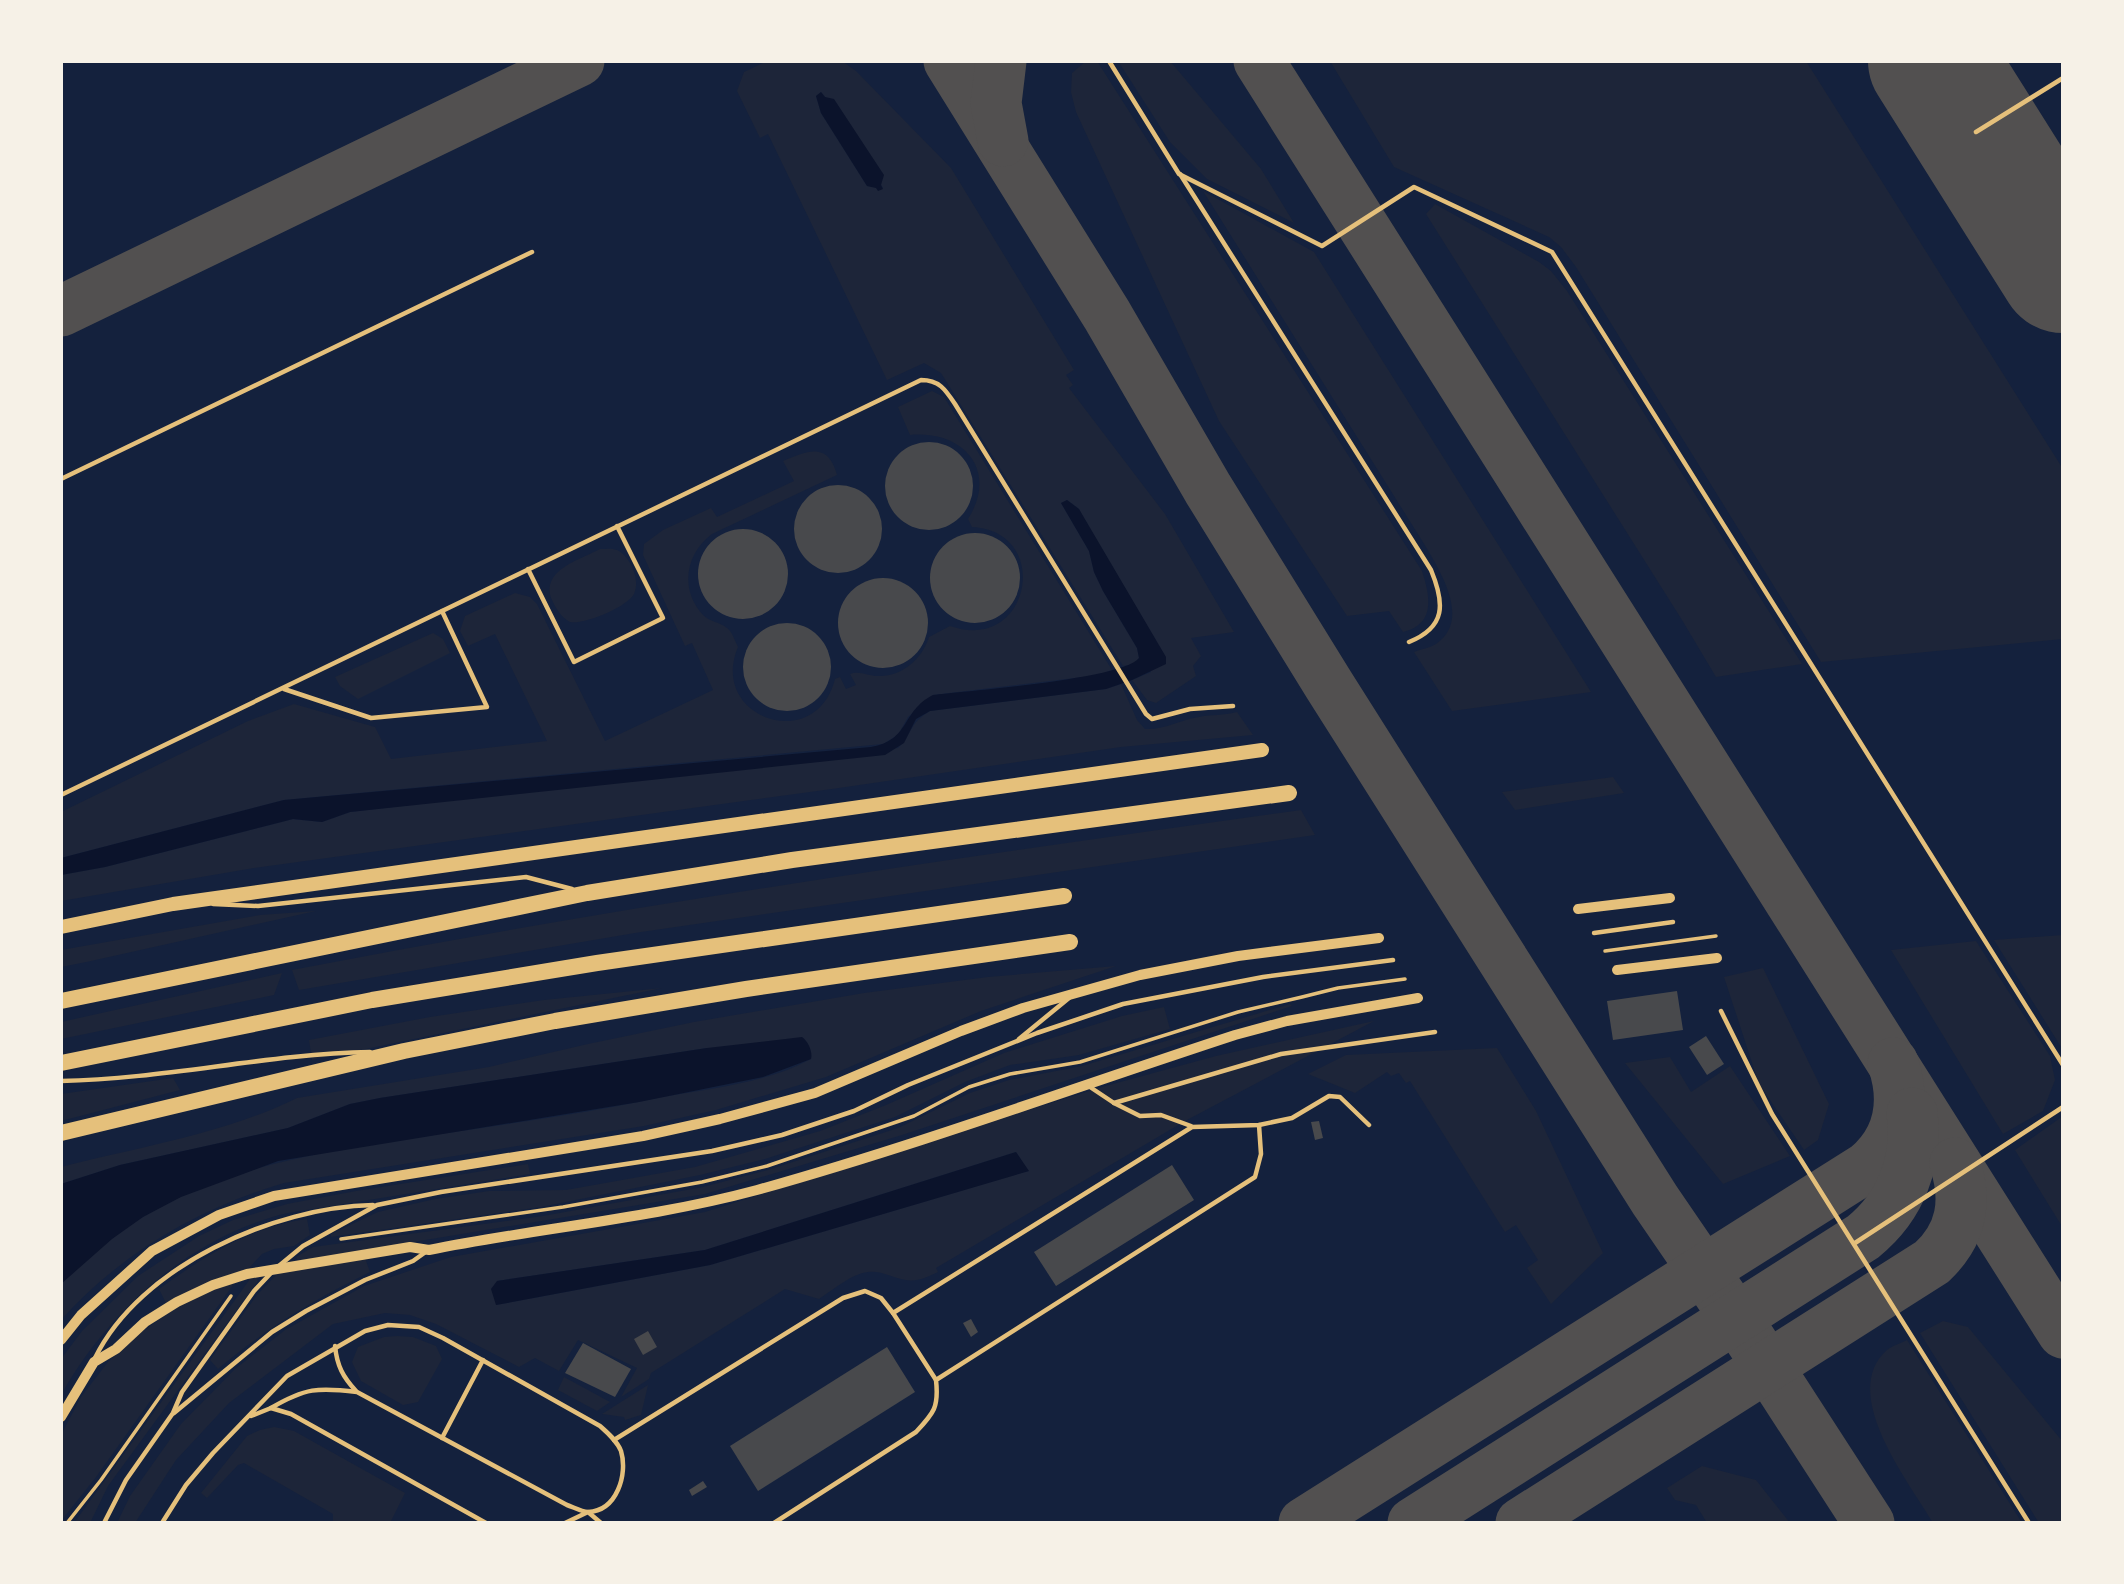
<svg xmlns="http://www.w3.org/2000/svg" width="2124" height="1584" font-family="'Open Sans',sans-serif">
	<style>
		.green { fill: #1d2539; fill-rule: evenodd }
		.water { fill: #0b132b }
		.lines { fill: none; stroke-linecap: round; stroke-linejoin: round }
		.taxiway { stroke: #525050; stroke-width: 51 }
		.runway { stroke: #525050; stroke-width: 128 }
		.building { fill: #48494c }
		.path { stroke: #e5c07b; stroke-width: 3.5 }
		.service { stroke: #e5c07b; stroke-width: 4.5 }
		.tertiary { stroke: #e5c07b; stroke-width: 10 }
		.trunk { stroke: #e5c07b; stroke-width: 14 }
		.motorway { stroke: #e5c07b; stroke-width: 16 }
	</style>
	<rect width="100%" height="100%" fill="#14213d"/>
	<g class="green">
		<path d="M767,61H842L856,71L951,168L1074,370L1066,375L1073,385L1069,388L1165,514L1234,632L1191,638L1201,656L1193,666L1196,676L1156,703L1147,700L1132,680L1151,672L1079,509L1067,500L1061,503L1089,551L1094,572L1103,591L1137,648L1139,658L1135,664L1123,666L941,373L924,363L887,380L768,134L760,138L737,91L744,72ZM821,92L825,97L883,188L867,186L821,113L816,96Z"/>
		<path d="M1086,61H1097L1422,571C1430,596 1436,624 1403,632L1389,611L1347,616L1219,421L1076,112L1071,92L1072,73Z"/>
		<path d="M1118,61H1170L1261,169L1294,223L1207,179L1170,142Z"/>
		<path d="M1330,61H1806L2063,469V639L1821,662L1576,267L1561,247L1549,237L1394,167Z"/>
		<path d="M1203,191L1314,252L1591,692L1452,711L1414,652C1421,649 1430,648 1436,644C1471,620 1441,573 1426,547Z"/>
		<path d="M1435,204L1539,262L1551,271L1567,291L1802,664L1716,677L1682,620L1426,214Z"/>
		<path d="M932,391L944,397L1112,670L1100,675L933,695L908,717L898,735L883,744L284,800L61,858V812L248,721L294,704L375,727L391,759L547,741L495,634L468,646L460,631L465,616L515,593L530,597L537,604L605,741L713,690L692,643L685,646L643,555L644,544L663,530L711,508L717,517L794,481L783,461C807,451 828,441 837,475L712,534C686,553 679,589 703,615C710,622 720,622 727,628C732,631 735,641 738,647C708,718 816,755 835,679L840,677L846,689L856,685L850,674C859,670 868,676 878,676C902,677 922,659 929,637L950,626C1031,654 1053,531 972,527L968,519C999,470 963,430 910,435L898,407Z"/>
		<path d="M600,549C606,549 611,548 617,550C630,556 641,580 634,594C627,607 584,625 570,622C561,617 556,609 552,600C540,570 580,560 600,549Z"/>
		<path d="M433,633L443,639L450,653L358,699L340,686L335,677Z"/>
		<path d="M1121,684L1137,720L1145,729C1165,730 1180,720 1199,717C1213,714 1222,716 1237,712L1253,735L1121,747L832,789L254,868L61,901V875L105,867L293,819L322,822L350,812L898,748C913,734 908,724 930,711L1106,689Z"/>
		<path d="M1613,777L1624,793L1515,810L1502,792Z"/>
		<path d="M1301,810L1315,835L641,932L299,990L292,970C626,905 963,857 1301,810Z"/>
		<path d="M316,911L91,961L61,967V950L260,915Z"/>
		<path d="M2063,935V1050L1994,940Z"/>
		<path d="M1976,941L2050,1056L2055,1080L2043,1111L2003,1134L1891,950Z"/>
		<path d="M1116,966L981,1011L826,1077L716,1110L644,1126L284,1183C199,1208 121,1253 61,1320V1284C86,1259 113,1235 143,1217C222,1168 316,1153 406,1139C492,1126 578,1115 663,1097C712,1088 767,1083 811,1059L707,1048L380,1098L350,1104L288,1128L120,1165L61,1184V1167C139,1147 224,1134 297,1098L489,1067L588,1044L694,1022L864,993L988,977Z"/>
		<path d="M1763,968L1829,1104L1818,1140L1804,1150L1759,1084L1724,977Z"/>
		<path d="M282,973L274,995L61,1039V1022Z"/>
		<path d="M662,988L312,1060L309,1040L430,1017L544,1000Z"/>
		<path d="M1290,1004L1292,1006L902,1135L705,1194L298,1261L296,1257L313,1247L543,1216L703,1187L768,1170L898,1128L970,1093L1009,1080L1082,1066Z"/>
		<path d="M1164,1007L1170,1029L1079,1055L1010,1065L965,1082L895,1117L765,1159L700,1175L541,1207L331,1237V1234L378,1212L435,1199L489,1191L566,1190L695,1167L820,1131L886,1105L1004,1053L1122,1016Z"/>
		<path d="M1374,1021L1185,1121L936,1268L938,1272C928,1277 917,1282 906,1280C893,1278 881,1270 868,1272C851,1274 833,1290 819,1299L785,1289L651,1373L649,1379L621,1397L637,1368L578,1340L559,1371L535,1358L519,1367L436,1324L410,1315L385,1313L333,1324L229,1403L176,1460L135,1523H117L130,1496L181,1424L235,1369L285,1330L364,1286L451,1257L705,1212L1102,1087L1216,1056ZM1016,1152L1028,1171L710,1265L496,1305L497,1281L705,1250Z"/>
		<path d="M1497,1048L1536,1111L1603,1253L1551,1304L1527,1268L1538,1260L1516,1225L1505,1232L1410,1081L1406,1083L1399,1073L1391,1076L1387,1072L1355,1093L1308,1074L1346,1055Z"/>
		<path d="M1670,1057L1691,1092L1730,1066L1790,1156L1723,1184L1625,1063Z"/>
		<path d="M173,1078L180,1090L61,1121V1094Z"/>
		<path d="M2063,1116V1228L2015,1150Z"/>
		<path d="M528,1164L530,1174L288,1213C192,1235 109,1310 61,1395V1359L82,1331L138,1276L199,1236L233,1220L287,1204L356,1191Z"/>
		<path d="M307,1219L310,1235L294,1246L274,1249L262,1254L247,1270L166,1303L159,1289C203,1257 252,1226 307,1219Z"/>
		<path d="M365,1258L370,1272C315,1299 265,1329 218,1369L210,1360L257,1295L278,1273Z"/>
		<path d="M256,1277L258,1281L108,1486L90,1523H74L250,1279Z"/>
		<path d="M231,1283L233,1285L96,1477L61,1521V1435L81,1397L108,1362L137,1335L182,1304Z"/>
		<path d="M1943,1321L1968,1327L2063,1442V1523H2039L1920,1333Z"/>
		<path d="M397,1336L413,1337L436,1346L442,1359L418,1402L403,1405L361,1381L352,1362L358,1347L384,1337Z"/>
		<path d="M1907,1340L2022,1523H1933C1909,1482 1838,1393 1887,1350C1892,1346 1901,1343 1907,1340Z"/>
		<path d="M564,1377L610,1402L597,1411L558,1390Z"/>
		<path d="M648,1385L641,1415L625,1420L624,1417L602,1414Z"/>
		<path d="M274,1427L294,1431L405,1493L390,1523H333V1514L244,1463L238,1465L207,1498L201,1493L247,1436L260,1430Z"/>
		<path d="M1702,1466L1756,1480L1790,1523H1707L1696,1505L1675,1500L1667,1488Z"/>
	</g>
	<g class="water">
		<path d="M821,92L825,97L834,99L884,175L881,185L883,189L878,191L876,188L867,186L821,113L816,96Z"/>
		<path d="M1067,500L1079,509L1166,657V664L1132,680L1106,689L930,711L916,719L904,743L885,755L350,812L322,822L293,819L105,867L61,875V858L284,800L871,747C911,740 901,711 933,695C967,691 1124,679 1139,658L1137,648L1103,591L1094,572L1089,551L1061,503Z"/>
		<path d="M802,1037C808,1041 813,1052 811,1059L763,1077L639,1102L278,1161L181,1197L143,1217L112,1239L61,1284V1184L120,1165L288,1128L350,1104L380,1098L707,1048Z"/>
		<path d="M1016,1152L1029,1171L710,1265L496,1305L491,1289L497,1281L705,1250Z"/>
	</g>
	<g class="lines">
		<g class="taxiway">
			<path d="M949,61L1107,315L1208,489L1329,685L1655,1200L1746,1333L1869,1523"/>
			<path d="M1001,61L996,103L1003,141"/>
			<path d="M1259,61L2063,1333"/>
			<path d="M61,311L579,61"/>
			<path d="M1304,1523L1867,1167C1899,1140 1906,1102 1893,1063"/>
			<path d="M1413,1523L1863,1237C1901,1206 1918,1162 1912,1113"/>
			<path d="M1521,1523L1932,1262C1962,1234 1967,1201 1955,1163"/>
		</g>
		<path class="runway" d="M1932,61L2063,269"/>
	</g>
	<g class="building">
		<circle cx="929" cy="486" r="44"/>
		<circle cx="838" cy="529" r="44"/>
		<circle cx="743" cy="574" r="45"/>
		<circle cx="975" cy="578" r="45"/>
		<circle cx="883" cy="623" r="45"/>
		<circle cx="787" cy="667" r="44"/>
		<path d="M1677,991L1683,1030L1613,1040L1607,1001Z"/>
		<path d="M1706,1036L1724,1064L1707,1075L1689,1047Z"/>
		<path d="M1319,1121L1323,1138L1315,1140L1311,1122Z"/>
		<path d="M1172,1165L1194,1200L1056,1286L1034,1252Z"/>
		<path d="M971,1319L978,1332L971,1337L963,1323Z"/>
		<path d="M648,1331L657,1347L643,1355L634,1339Z"/>
		<path d="M583,1343L631,1369L615,1397L565,1373Z"/>
		<path d="M887,1347L915,1392L758,1491L730,1446Z"/>
		<path d="M703,1481L707,1487L692,1496L689,1490Z"/>
	</g>
	<g class="lines">
		<g class="path">
			<path d="M1605,951L1716,936"/>
			<path d="M341,1239L563,1207L702,1182L767,1166L914,1116L969,1087L1010,1074L1080,1062L1238,1012L1302,997L1338,988L1405,979"/>
			<path d="M67,1523L101,1480L231,1296"/>
		</g>
		<g class="service">
			<path d="M1109,61L1179,174L1322,246L1414,187L1552,252L2063,1065"/>
			<path d="M1976,132L2063,78"/>
			<path d="M1180,174L1431,570C1445,604 1446,627 1409,642"/>
			<path d="M61,479L532,252"/>
			<path d="M528,569L574,662L663,618L617,526"/>
			<path d="M284,689L371,718L487,707L442,611"/>
			<path d="M61,795L921,380C939,380 945,389 955,404L1146,714L1152,719L1190,709L1233,706"/>
			<path d="M213,904L258,906L526,877L572,889"/>
			<path d="M1594,933L1673,922"/>
			<path d="M1721,1011L1772,1114L2029,1523"/>
			<path d="M1019,1039L1069,998"/>
			<path d="M61,1081C165,1079 267,1054 370,1052"/>
			<path d="M1087,1085L1114,1103L1140,1116L1161,1115L1191,1126"/>
			<path d="M1114,1103L1281,1054L1435,1032"/>
			<path d="M1855,1243L2063,1107"/>
			<path d="M280,1265L303,1246L377,1205L441,1192L712,1151L782,1135L854,1111L908,1085L1037,1033L1123,1004L1263,977L1393,960"/>
			<path d="M893,1313L936,1380"/>
			<path d="M335,1346C337,1366 343,1377 356,1391"/>
			<path d="M95,1358C140,1266 274,1207 373,1205"/>
			<path d="M174,1413L272,1332L306,1311L365,1280L413,1261L427,1251"/>
			<path d="M251,1416L271,1408L291,1414L486,1523"/>
			<path d="M442,1438L483,1360"/>
			<path d="M614,1440L843,1298L865,1291L881,1298L893,1313L1192,1127L1259,1125L1292,1118L1329,1096L1340,1097L1369,1125"/>
			<path d="M104,1523L126,1480L173,1413L182,1392L254,1291L271,1273"/>
			<path d="M162,1523L186,1485L213,1453L287,1376L365,1331L388,1325L419,1327L443,1338L600,1426C608,1433 617,1441 621,1451C628,1474 617,1511 588,1512C582,1512 573,1507 567,1505L357,1392C318,1387 305,1388 271,1408"/>
			<path d="M565,1523L588,1512L601,1523"/>
			<path d="M774,1523L916,1432C934,1413 939,1407 936,1380L1255,1177L1261,1154L1259,1125"/>
		</g>
		<g class="tertiary">
			<path d="M1578,909L1670,898"/>
			<path d="M1617,970L1717,958"/>
			<path d="M61,1340L81,1315L152,1251L219,1215L274,1196L643,1136L720,1119L815,1093L961,1031L1023,1008L1140,975L1238,956L1379,938"/>
			<path d="M61,1417L94,1362L116,1349L145,1322L177,1302L213,1285L247,1274L410,1247L429,1250C538,1228 649,1219 757,1190C918,1145 1076,1087 1235,1035L1287,1021L1418,998"/>
		</g>
		<path class="trunk" d="M61,927L173,904L1262,750"/>
		<g class="motorway">
			<path d="M61,1001L587,893L792,860L1289,793"/>
			<path d="M61,1063L372,1000L597,963L1064,896"/>
			<path d="M61,1133L404,1051L555,1021L746,989L1070,942"/>
		</g>
	</g>
	<rect width="2124" height="1584" fill="none" stroke="#f6f1e7" stroke-width="126"/>
</svg>
